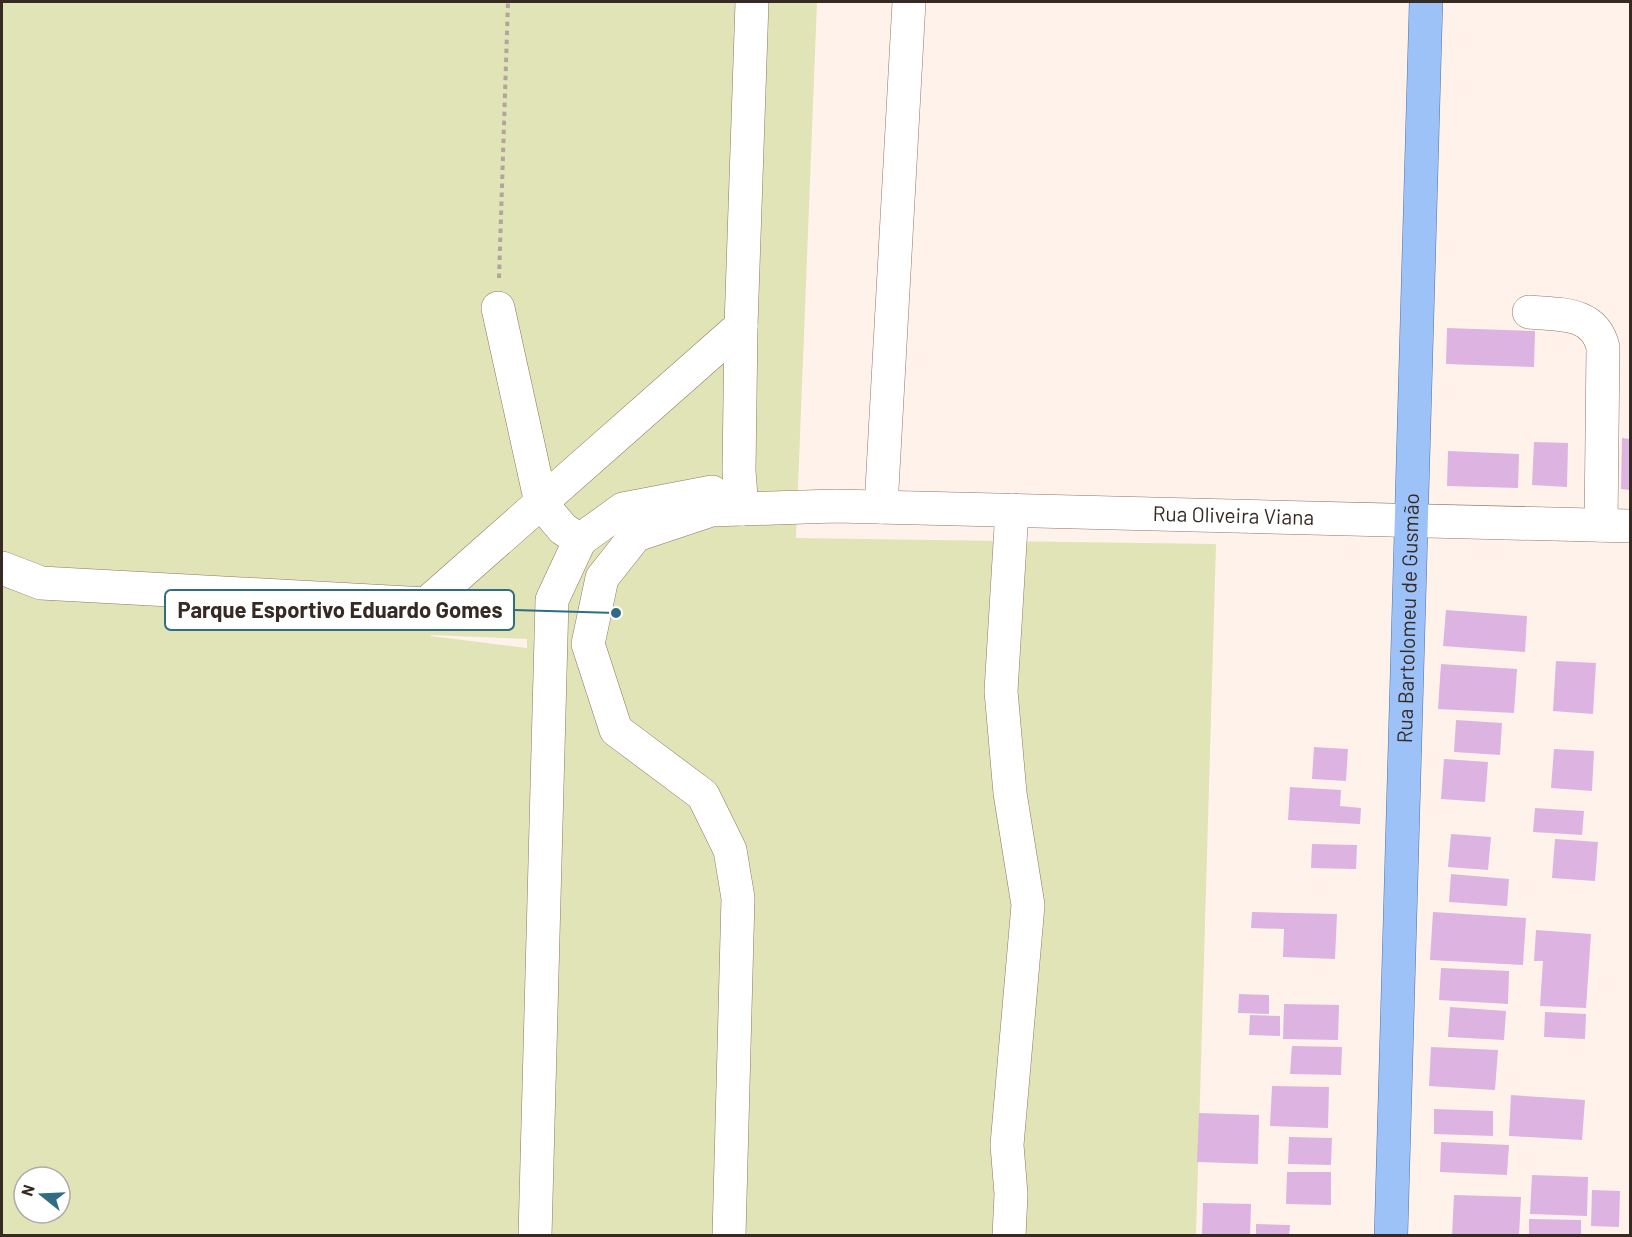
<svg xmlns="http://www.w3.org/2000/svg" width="1632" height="1237" font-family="Barlow,sans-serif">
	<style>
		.green { fill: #e1e4b6; fill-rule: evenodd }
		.building { fill: #ddb3e2 }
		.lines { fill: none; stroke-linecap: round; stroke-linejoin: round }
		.minor-casing { stroke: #917565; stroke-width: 34 }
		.major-casing { stroke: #4d73a9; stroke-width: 34 }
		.path { stroke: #b2a59e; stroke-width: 4; stroke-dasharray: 4.5 4.5; stroke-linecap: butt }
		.minor { stroke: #fff; stroke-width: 33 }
		.major { stroke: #9cc2f7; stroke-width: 33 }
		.labels { text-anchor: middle; stroke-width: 4.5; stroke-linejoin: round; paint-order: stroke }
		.street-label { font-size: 21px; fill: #362a23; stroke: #fff }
		.leader { fill: none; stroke: #306d83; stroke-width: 2 }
		.callout-dot { fill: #306d83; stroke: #fff; stroke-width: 2 }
		.callout { fill: #fff; stroke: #306d83; stroke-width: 2 }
		.callout-label { font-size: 22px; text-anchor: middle; font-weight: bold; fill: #362a23 }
	</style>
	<rect width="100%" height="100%" fill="#fff2eb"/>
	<path class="green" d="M2,2H817L796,538L1216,544L1196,1235L2,1236ZM431,635L527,639V648L431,636ZM24,1177H60V1213H24Z"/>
	<g class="building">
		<path d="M1447,328L1535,331L1534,367L1446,364Z"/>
		<path d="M1622,438L1630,439V490L1621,489Z"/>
		<path d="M1534,442L1568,443L1567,487L1532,485Z"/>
		<path d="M1448,451L1519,454L1518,488L1447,486Z"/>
		<path d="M1446,610L1527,616L1525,652L1443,646Z"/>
		<path d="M1556,661L1596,663L1593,714L1553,711Z"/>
		<path d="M1441,664L1517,669L1514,713L1438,709Z"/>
		<path d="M1456,720L1502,723L1500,755L1454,752Z"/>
		<path d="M1314,747L1348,749L1346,781L1312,779Z"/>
		<path d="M1554,749L1594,751L1592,791L1551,788Z"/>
		<path d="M1444,759L1488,762L1485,802L1441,799Z"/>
		<path d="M1290,787L1341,790L1340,806L1361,808L1360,824L1288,820Z"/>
		<path d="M1535,808L1584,811L1582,835L1533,832Z"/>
		<path d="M1451,834L1491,837L1488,870L1448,867Z"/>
		<path d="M1555,839L1598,842L1595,881L1552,878Z"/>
		<path d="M1312,844L1357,845L1356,869L1311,868Z"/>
		<path d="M1451,874L1509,879L1507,906L1449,902Z"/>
		<path d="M1252,912L1337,914L1335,959L1283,957L1284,929L1251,928Z"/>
		<path d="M1433,912L1526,918L1523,965L1430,960Z"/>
		<path d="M1536,930L1591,934L1586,1008L1540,1006L1543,961H1534Z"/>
		<path d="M1441,968L1509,971L1508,1004L1439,1000Z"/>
		<path d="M1239,994L1269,995V1014L1238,1013Z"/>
		<path d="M1284,1004L1339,1005L1338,1040L1283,1039Z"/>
		<path d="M1450,1007L1506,1011L1504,1040L1448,1037Z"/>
		<path d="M1545,1012L1586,1014L1585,1039L1544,1037Z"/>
		<path d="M1250,1015L1280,1016V1036L1249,1035Z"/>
		<path d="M1292,1046L1342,1047L1341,1075L1290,1074Z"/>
		<path d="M1431,1047L1498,1050L1495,1090L1429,1086Z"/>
		<path d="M1272,1086L1329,1087L1328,1128L1270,1126Z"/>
		<path d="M1511,1095L1585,1100L1582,1140L1509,1136Z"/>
		<path d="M1434,1109L1493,1111V1136L1434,1134Z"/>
		<path d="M1199,1113L1259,1115L1258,1164L1197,1162Z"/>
		<path d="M1289,1137L1332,1138L1331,1165L1288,1164Z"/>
		<path d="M1441,1142L1509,1145L1507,1175L1440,1172Z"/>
		<path d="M1287,1172H1331V1205L1286,1204Z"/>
		<path d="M1532,1175L1588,1177L1587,1216L1530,1214Z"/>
		<path d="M1592,1190L1620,1191L1619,1227L1591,1226Z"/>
		<path d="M1454,1195L1521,1197L1519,1236H1452Z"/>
		<path d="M1203,1203L1251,1204L1250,1236H1202Z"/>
		<path d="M1529,1219L1581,1220V1236H1529Z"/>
		<path d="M1256,1224L1290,1225L1289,1236H1256Z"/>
	</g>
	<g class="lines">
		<defs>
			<g id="minor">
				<path d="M498,308L541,503L563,529L580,540"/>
				<path d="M1529,312C1560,315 1594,311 1603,347L1601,525"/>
				<path d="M741,326L739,471L742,509"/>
				<path d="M881,507L909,2"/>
				<path d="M2,568L41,583L426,604L741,326L752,2"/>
				<path d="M535,1236L552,600L580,540L623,509L712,492"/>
				<path id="s1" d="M729,1236L738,898L730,850L703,795L616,730L588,644L602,578L636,535L711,510L836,506L1630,526"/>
				<path d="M1009,1236L1011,1194L1007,1145L1028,905L1010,793L1001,691L1012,510"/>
			</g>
			<g id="major">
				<path id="s2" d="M1391,1236L1426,2"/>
			</g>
		</defs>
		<use href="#minor" class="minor-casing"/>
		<use href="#major" class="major-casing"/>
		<path class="path" d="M499,278L508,2"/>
		<use href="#minor" class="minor"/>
		<use href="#major" class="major"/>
	</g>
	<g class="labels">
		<g class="street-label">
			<text dy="7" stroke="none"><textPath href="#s1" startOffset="1371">Rua Oliveira Viana</textPath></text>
			<text dy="7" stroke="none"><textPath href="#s2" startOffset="618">Rua Bartolomeu de Gusmão</textPath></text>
		</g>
	</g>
	<path class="leader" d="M616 613L514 610"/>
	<circle class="callout-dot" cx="616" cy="613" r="6"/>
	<rect class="callout" x="165" y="590" width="349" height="40" rx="6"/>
	<g class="callout-label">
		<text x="340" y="618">Parque Esportivo Eduardo Gomes</text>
	</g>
	<rect width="1632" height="1237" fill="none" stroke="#362a23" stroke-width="6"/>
	<g transform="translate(42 1195) rotate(288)"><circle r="28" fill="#ffffff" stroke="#afaaa7" stroke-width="1.5"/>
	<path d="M0-4.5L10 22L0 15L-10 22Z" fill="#306d83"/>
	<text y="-9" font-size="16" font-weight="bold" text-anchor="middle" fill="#362a23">N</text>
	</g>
</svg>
